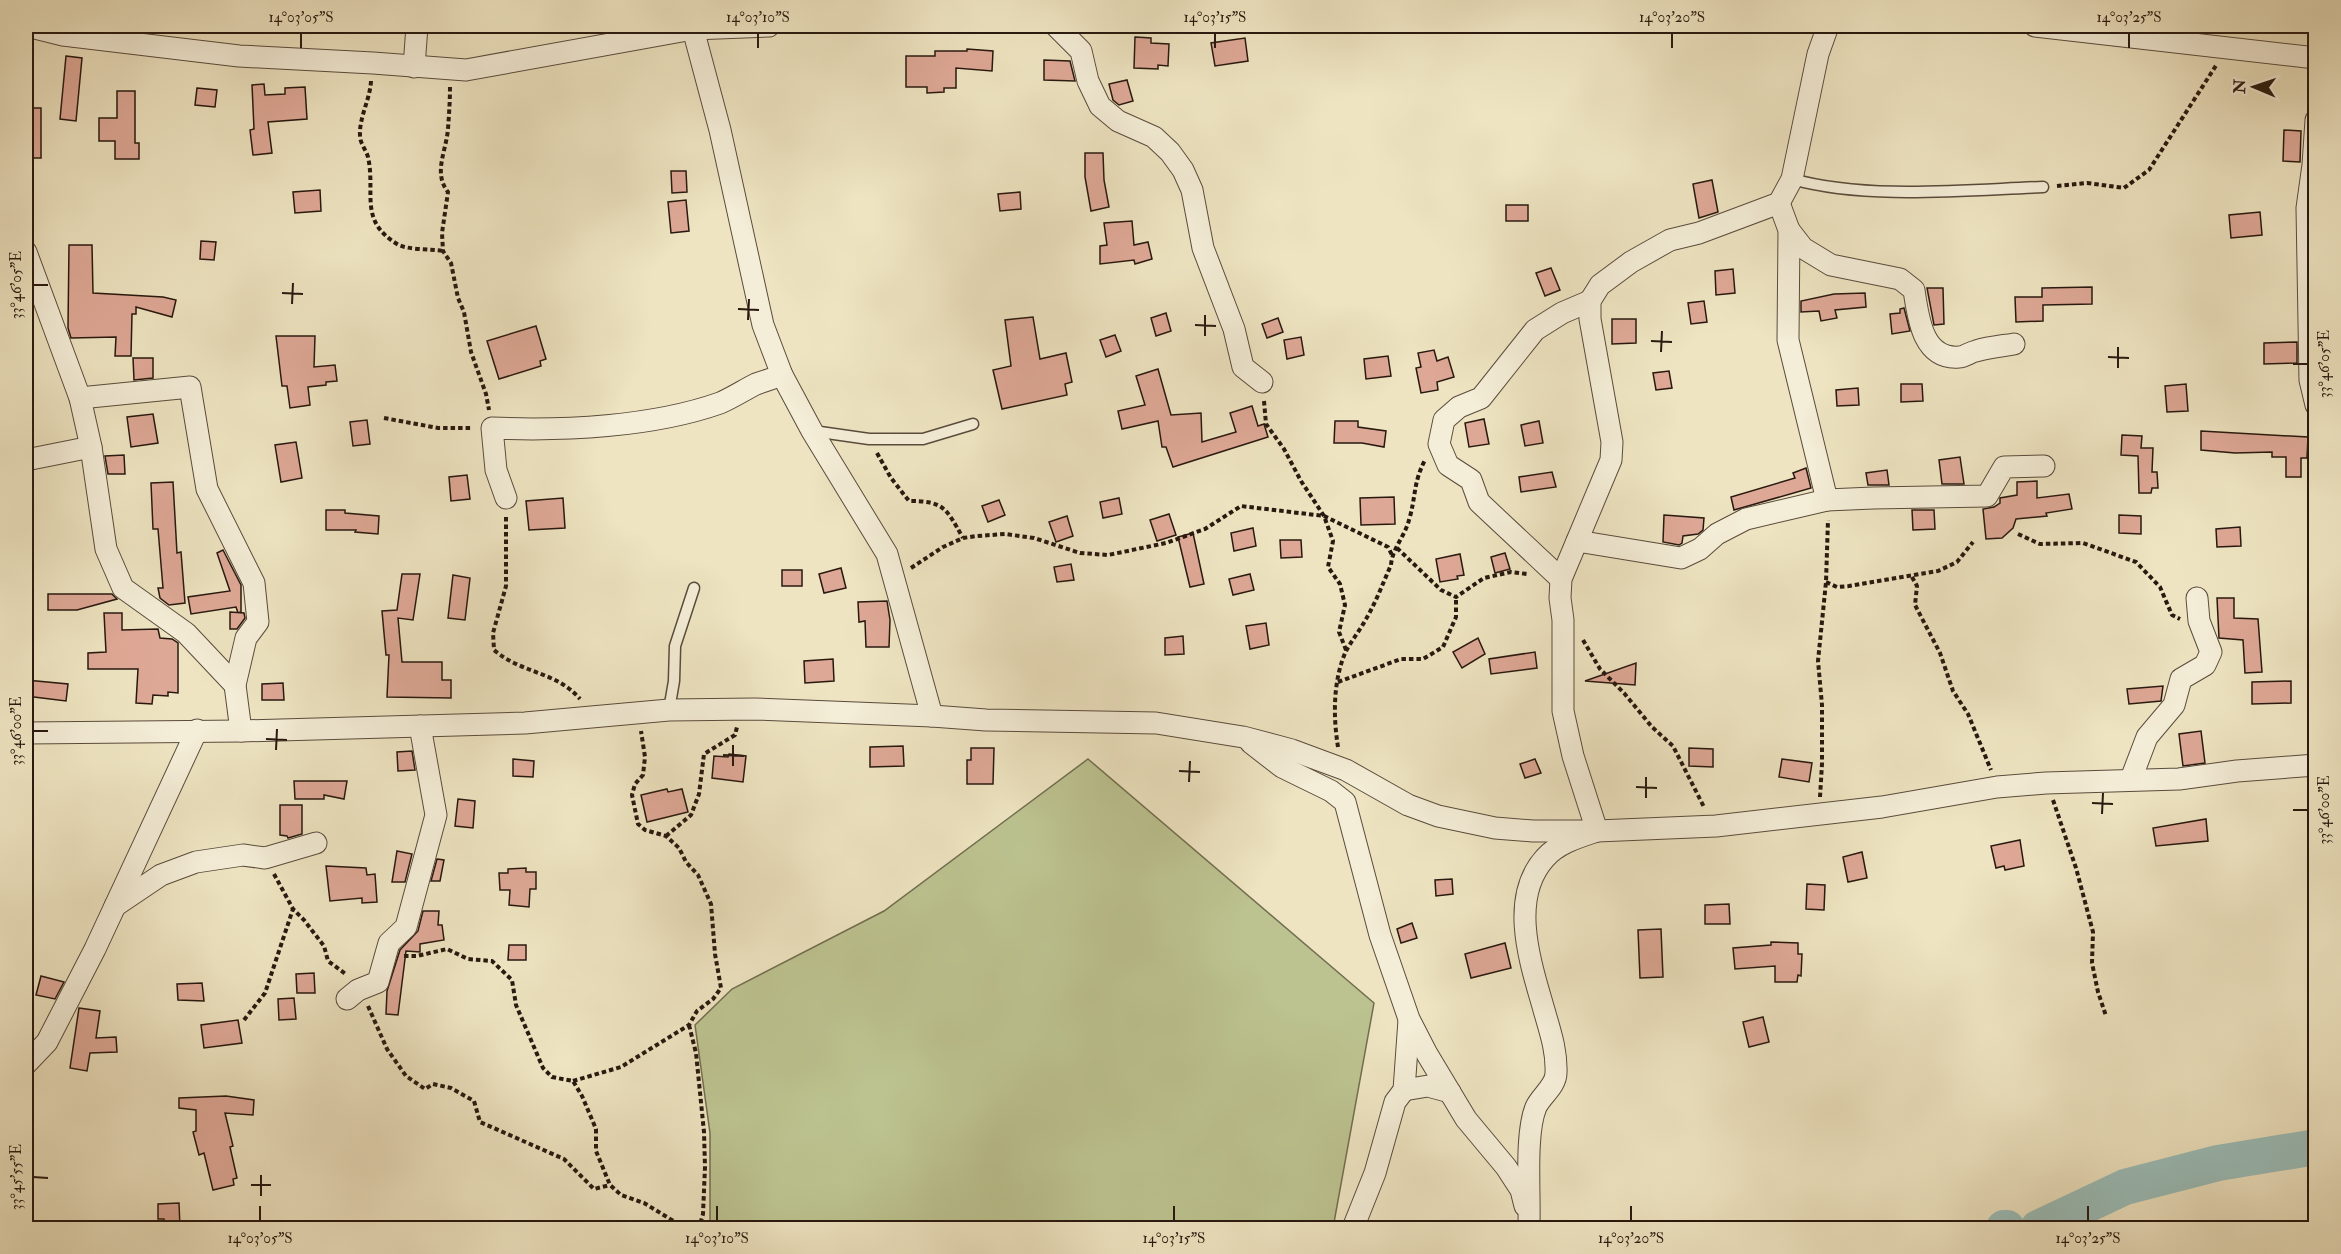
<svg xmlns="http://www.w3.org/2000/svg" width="2341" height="1254" font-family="'IM FELL Double Pica',serif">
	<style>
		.green { fill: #bcc390; stroke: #726e50; stroke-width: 1.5 }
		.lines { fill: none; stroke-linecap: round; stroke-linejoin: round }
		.river { stroke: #9bbeb9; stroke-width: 36 }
		.building { fill: #dea896; stroke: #28180f; stroke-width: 1.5 }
		.lane-casing { stroke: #5a4b3c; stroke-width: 13 }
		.street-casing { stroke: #5a4b3c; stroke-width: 23 }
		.path { stroke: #28180f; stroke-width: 4; stroke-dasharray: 4.5 3; stroke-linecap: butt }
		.lane { stroke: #f4edd7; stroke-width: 10 }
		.street { stroke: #f4edd7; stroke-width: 21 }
		.ticks { fill: none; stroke: #28180f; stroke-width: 2 }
		.neatline { fill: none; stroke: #28180f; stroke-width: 2 }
		.ticks-label { font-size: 15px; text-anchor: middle; fill: #28180f }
	</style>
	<rect width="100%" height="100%" fill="#eee4c1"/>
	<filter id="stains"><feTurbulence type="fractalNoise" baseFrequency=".00333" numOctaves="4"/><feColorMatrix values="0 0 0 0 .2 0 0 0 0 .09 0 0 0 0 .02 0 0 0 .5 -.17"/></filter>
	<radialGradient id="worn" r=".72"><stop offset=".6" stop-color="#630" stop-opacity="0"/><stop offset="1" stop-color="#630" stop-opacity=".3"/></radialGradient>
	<path class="green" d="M1088,759L1374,1003L1333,1228H710V1133L695,1025L732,989L884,911Z"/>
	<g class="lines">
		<g class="river">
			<path d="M2004,1228H2007"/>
			<path d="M2038,1228L2125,1187L2218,1163L2316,1147"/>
		</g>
	</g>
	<g class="building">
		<path d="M1135,37L1151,38V43L1169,44L1168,66L1158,65V69L1134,68Z"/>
		<path d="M1245,38L1248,61L1215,66L1211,43Z"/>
		<path d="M967,49L993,51L992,71L956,68V88H944V92L927,93V87H906V56H935V51H967Z"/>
		<path d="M66,56L82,58L76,121L60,119Z"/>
		<path d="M1044,60L1070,61L1075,81L1044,80Z"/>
		<path d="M1127,80L1133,101L1119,105L1113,100L1109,84Z"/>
		<path d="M264,84L265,95L285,94V88L305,87L307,119L268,122L272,153L253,155L250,130L254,129L252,85Z"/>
		<path d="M197,88L217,90L215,107L195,105Z"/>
		<path d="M117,91H135V143H139V159H115V141H99V118H117Z"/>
		<rect x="26" y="108" width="15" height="50"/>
		<path d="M2284,130L2301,131L2300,162L2283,161Z"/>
		<path d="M1085,153H1103L1104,180L1109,207L1091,211L1085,177Z"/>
		<path d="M671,171H686L687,192L672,193Z"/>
		<path d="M1712,180L1718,212L1699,218L1693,184Z"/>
		<path d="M320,190L321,211L295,213L293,192Z"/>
		<path d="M1020,192L1021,209L1000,211L998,194Z"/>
		<path d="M686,200L689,231L671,233L668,202Z"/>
		<rect x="1506" y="205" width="22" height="16"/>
		<path d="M2260,212L2262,235L2231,238L2229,215Z"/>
		<path d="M1132,221L1134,245L1148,242L1152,259L1135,264L1134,260L1100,264V246L1107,245L1104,223Z"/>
		<path d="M201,241L216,242L214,260L200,259Z"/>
		<path d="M69,245H92L93,293L163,297L176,300L172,317L136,307V314H132L131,356H115L116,337L71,338L68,328Z"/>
		<path d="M1551,268L1560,290L1545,296L1536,273Z"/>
		<path d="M1733,269L1735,293L1716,295L1715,271Z"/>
		<path d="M2092,287V304L2043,305V321L2016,322L2015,297H2042V288Z"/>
		<path d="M1927,288H1943L1944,324L1934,325Z"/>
		<path d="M1865,293L1866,307L1835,310L1837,318L1821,321L1819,311L1801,312V301L1834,294Z"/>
		<path d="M1704,301L1707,322L1691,324L1688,303Z"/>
		<path d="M1904,308L1910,331L1892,334L1890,314L1900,313V309Z"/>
		<path d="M1166,313L1171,331L1156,336L1151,318Z"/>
		<path d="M1033,317L1040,359L1066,353L1072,382L1065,384L1067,395L1002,409L993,370L1011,366L1005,320Z"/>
		<path d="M1278,318L1283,332L1267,338L1262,324Z"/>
		<path d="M1612,319H1636V343L1612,344Z"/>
		<path d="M536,326L546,359L540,361L541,366L499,379L487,341Z"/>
		<path d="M1115,335L1121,351L1106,357L1100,340Z"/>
		<path d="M276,336H315L314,367L335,365L337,381L326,382V385L308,387L310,405L290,408L287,386H282Z"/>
		<path d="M1301,337L1304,355L1287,359L1284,340Z"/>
		<path d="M2297,342V363L2264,364V343Z"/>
		<path d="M1434,350L1437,361L1448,357L1454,377L1437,382L1438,390L1421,393L1416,368L1421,367L1418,353Z"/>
		<path d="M1388,356L1391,376L1366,379L1364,359Z"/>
		<path d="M133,358H153V378L134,380Z"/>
		<path d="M1158,369L1171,415L1201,413L1202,442L1236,432L1230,413L1252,406L1258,426L1264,424L1268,437L1173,467L1166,447H1162L1158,421L1122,429L1118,411L1145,405L1136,376Z"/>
		<path d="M1669,371L1672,388L1656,390L1653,373Z"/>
		<path d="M1901,384H1922L1923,401L1901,402Z"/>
		<path d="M2186,384L2188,411L2167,412L2165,386Z"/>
		<path d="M1858,388L1859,405L1837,406L1836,390Z"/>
		<path d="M153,414L158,443L131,447L127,417Z"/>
		<path d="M1484,419L1489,444L1469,447L1465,423Z"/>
		<path d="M367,420L370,444L353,446L350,422Z"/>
		<path d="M1335,421H1358V427L1386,431L1384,447L1362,443H1334Z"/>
		<path d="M1539,421L1543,443L1525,446L1521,425Z"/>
		<path d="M2201,431L2308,437L2307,458H2301V477H2286V457H2272V452L2235,453L2201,450Z"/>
		<path d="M2122,435L2142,436L2141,448H2153L2152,472H2157L2158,488H2152L2151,493H2139L2138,456L2121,455Z"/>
		<path d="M296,442L302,478L281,482L275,445Z"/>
		<path d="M124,455L125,474H108L105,456Z"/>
		<path d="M1960,457L1964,484H1942L1939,460Z"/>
		<path d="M1806,468L1811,488L1734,510L1731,497L1795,478L1793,473Z"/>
		<path d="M1887,470L1889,485H1868L1866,473Z"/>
		<path d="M1552,472L1556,487L1521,492L1519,477Z"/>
		<path d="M467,475L470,499L451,501L449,477Z"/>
		<path d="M2037,481V498L2069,494L2072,509L2046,513L2047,516L2016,519L2013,528L2002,538L1986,539L1983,509L1994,507L2000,503V498L2017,495V482Z"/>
		<path d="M173,482L177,553L181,552L185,603L169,605L160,598L158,588H163L158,529H153L151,483Z"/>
		<path d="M1394,497L1395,524L1361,525L1360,498Z"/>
		<path d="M563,498L565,528L529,530L526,501Z"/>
		<path d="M1119,498L1122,514L1103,518L1100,502Z"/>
		<path d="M999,500L1005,515L988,522L982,506Z"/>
		<path d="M326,510H345V513L379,516L378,534L355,532L356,530H326Z"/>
		<path d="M1912,510H1934L1935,529L1913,530Z"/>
		<path d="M1169,514L1176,535L1157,541L1150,520Z"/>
		<path d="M1664,515L1704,518L1703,530L1698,534L1683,536L1682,543L1679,545L1663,542Z"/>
		<path d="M2119,515L2141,516V534L2119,533Z"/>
		<path d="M1067,516L1073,536L1056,542L1049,522Z"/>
		<path d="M2240,527L2241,546L2217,547L2216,529Z"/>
		<path d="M1253,528L1256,546L1234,551L1231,533Z"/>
		<path d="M1193,533L1204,584L1190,587L1178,537Z"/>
		<path d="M1280,540H1301L1302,557L1281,558Z"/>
		<path d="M223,550L241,585V612L238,613L236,607L191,614L188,597L230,591L217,553Z"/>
		<path d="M1505,553L1510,569L1495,573L1491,557Z"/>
		<path d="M1460,554L1464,575L1457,576L1458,579L1440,582L1436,559Z"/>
		<path d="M1071,564L1074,580L1057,582L1054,567Z"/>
		<path d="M841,568L846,588L824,593L819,574Z"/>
		<rect x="782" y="570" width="20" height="16"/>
		<path d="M402,574H420L413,620L398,618L402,662H442V680H451V698L387,697L389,655H386L382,611L397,610Z"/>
		<path d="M1250,574L1254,590L1233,595L1229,579Z"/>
		<path d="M453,575L470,578L465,620L448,618Z"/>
		<path d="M48,594H112L117,599L77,610H48Z"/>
		<path d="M2217,598H2234V618L2258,619L2262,672L2245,673L2243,640L2219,638Z"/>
		<path d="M887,601L890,620L889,647H866L865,621L859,622L858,602Z"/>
		<path d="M230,612L244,613L245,618L237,629H230Z"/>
		<path d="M104,613H122V630L158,629L160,638L172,639L178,643V693L168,692V696L153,695L152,704L136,703L138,669H88V653L106,652Z"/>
		<path d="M1266,623L1269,645L1250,649L1246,626Z"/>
		<path d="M1183,636L1184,654L1165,655V638Z"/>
		<path d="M1478,638L1485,654L1462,668L1453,652Z"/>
		<path d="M1535,652L1537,668L1491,674L1489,659Z"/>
		<path d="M833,659L834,681L805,683L804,661Z"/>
		<path d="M1636,663L1635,685L1585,681Z"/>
		<path d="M26,680L68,684L66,701L26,696Z"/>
		<path d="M2291,681V703L2252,704V682Z"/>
		<path d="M283,683L284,700H262V684Z"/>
		<path d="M2163,686L2161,701L2129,704L2127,689Z"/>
		<path d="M2201,731L2205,763L2183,766L2179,734Z"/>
		<path d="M903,746L904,766L870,767V747Z"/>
		<path d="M971,748H994L993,784H967V760H971Z"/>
		<path d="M1689,748L1713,749V767L1689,766Z"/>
		<path d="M412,751L415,770L398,771L397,752Z"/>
		<path d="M729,754L746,756L743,782L712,778L714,756L728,757Z"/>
		<path d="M513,759L534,761L533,777L513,776Z"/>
		<path d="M1535,759L1541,773L1525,778L1520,764Z"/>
		<path d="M1782,759L1812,763L1809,782L1779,777Z"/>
		<path d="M294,781H347L344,799L324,795V799H295Z"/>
		<path d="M667,789L668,792L682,789L688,812L647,822L641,795Z"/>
		<path d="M458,799L475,801L473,828L455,826Z"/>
		<path d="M280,805H302V834L288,838L287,836L280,835Z"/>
		<path d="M2206,819L2208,841L2156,846L2153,828Z"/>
		<path d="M2020,840L2024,866L2005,870L2004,866L1996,868L1991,846Z"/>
		<path d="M397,851L412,854L405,882H392Z"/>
		<path d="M1862,852L1867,878L1848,882L1843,857Z"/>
		<path d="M437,859L444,860L440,881H431Z"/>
		<path d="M326,866L366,868L367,875L375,874L377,902L362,903V898L330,901Z"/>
		<path d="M526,868V872H536V889H530L529,907L509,905L510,890H500L499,873H508V869Z"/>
		<path d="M1452,879L1453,894L1436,896L1435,880Z"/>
		<path d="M1807,884L1825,885L1824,910L1806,909Z"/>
		<path d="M1729,904L1730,924H1705V905Z"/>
		<path d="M423,911H439L438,925H442L444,940L420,944V952L406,951L398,1015L386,1014L387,991L400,950L418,931Z"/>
		<path d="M1412,923L1417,938L1401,943L1397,929Z"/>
		<path d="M1661,929L1663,977L1640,978L1638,930Z"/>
		<path d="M1771,942L1798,943V954H1802L1801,976L1798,975L1797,982H1775V966L1735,969L1733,948L1771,945Z"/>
		<path d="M1505,943L1511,968L1471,978L1465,954Z"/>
		<path d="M509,945H526V960H508Z"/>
		<path d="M314,973L315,993H297L296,974Z"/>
		<path d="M41,976L64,982L55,999L36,995Z"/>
		<path d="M202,983L204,1001L178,1000L177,984Z"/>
		<path d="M294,998L296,1019L279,1020L278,999Z"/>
		<path d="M79,1008L100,1011L96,1038L116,1037L117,1052L90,1053L87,1071L70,1068Z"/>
		<path d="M1763,1017L1769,1042L1749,1047L1743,1022Z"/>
		<path d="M238,1020L242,1043L204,1048L201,1025Z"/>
		<path d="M226,1096L254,1100L253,1115L225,1113L233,1146L230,1147L237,1178L233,1179L234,1185L213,1190L204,1153L199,1155L193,1132L196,1131V1110L179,1108V1098Z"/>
		<path d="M179,1203L180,1228H164V1219H158V1204Z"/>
	</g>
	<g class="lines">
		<defs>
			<g id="lane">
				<path d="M1792,179C1867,200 1964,190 2043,187"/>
				<path d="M813,431L869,439H923L973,424"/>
				<path d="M669,710L674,681L675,646L694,588"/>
			</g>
			<g id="street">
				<path d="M27,26L63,35L239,56L373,63L466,70L693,29L769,26"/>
				<path d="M689,26L693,29L720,130L763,325L782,375L812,431L887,554L932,716"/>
				<path d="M1056,26L1081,51L1088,81L1100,106L1118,121L1154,137L1170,152L1183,170L1192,190L1203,248L1234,329L1243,367L1262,382"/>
				<path d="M2035,26L2316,58"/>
				<path d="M414,67L417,26"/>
				<path d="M2316,120L2313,165L2307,208L2310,380L2316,405"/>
				<path d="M1789,230L1803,248L1831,265L1900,279L1914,290C1918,316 1922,360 1959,357C1965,357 1970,352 1976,351C1989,347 2002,346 2014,344"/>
				<path d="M26,252L80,398L91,447L106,549L123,588L186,633L235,685"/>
				<path d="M80,398L190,387L207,489L254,583L258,622L246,638L235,685L241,731"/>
				<path d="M26,460L91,447"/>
				<path d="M506,498L496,470L492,428C563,431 652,427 720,403C732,398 744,390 756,384C765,381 774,378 782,375"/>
				<path d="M1827,500L1873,498L1987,496L2004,467L2044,466"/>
				<path d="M1577,541L1681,558L1700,549L1717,534L1746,519L1827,500L1788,340L1789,230L1779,203"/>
				<path d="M1561,579L1479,502L1471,480L1448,465L1439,444L1444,420L1459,407L1481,398L1535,330L1562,313L1590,301"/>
				<path d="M26,733L241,731L525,723L669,710L755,709L932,716L986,720L1156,723L1243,737L1292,750L1346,770L1408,805L1438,816L1495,828L1533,831H1597L1716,826L1882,807L1997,787L2046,783L2179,779L2237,771L2316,765"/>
				<path d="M1251,743L1282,767L1331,791L1345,802L1380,935L1409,1019L1427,1054L1466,1119L1506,1167L1521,1190L1525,1206"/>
				<path d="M2131,779L2147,737L2174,705L2181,679L2205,665L2211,652L2199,621L2197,598"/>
				<path d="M115,906L161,875L196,862L243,855L265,858L316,843"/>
				<path d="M347,999L358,990L378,982L389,943L406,927L436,815L420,726"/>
				<path d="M26,1064L47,1042L95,949L197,730"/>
				<path d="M1404,1090L1428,1086L1450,1092"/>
				<path d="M1529,1221C1530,1192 1525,1133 1536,1107C1541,1096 1556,1086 1556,1073C1557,1051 1550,1031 1544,1010C1531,964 1508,899 1545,858C1558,843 1579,837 1597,831L1573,756L1563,711V620L1560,598L1561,579L1611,460L1612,442L1590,319V301L1600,285L1631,262L1670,240L1699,233L1779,203L1792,179L1818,54L1828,26"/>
				<path d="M1353,1228L1375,1173L1395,1102L1404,1090L1409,1020"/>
			</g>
		</defs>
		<use href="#lane" class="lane-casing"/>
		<use href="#street" class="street-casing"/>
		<g class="path">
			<path d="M371,81C370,100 359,117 360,136C360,143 366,150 368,157C376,193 358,220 397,244C406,250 431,249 443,251"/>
			<path d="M450,87C450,101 449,115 448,129C446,152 433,173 448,192L442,233L443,251L451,263L458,298L464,312L471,352L486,394L489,410"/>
			<path d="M2057,186L2087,183L2124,188L2149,170L2217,64"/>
			<path d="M1264,401L1266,424L1284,449L1301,481L1324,516L1333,541L1328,567L1340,584L1345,605L1339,632L1346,650"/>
			<path d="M384,418L438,428H473"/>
			<path d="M877,453L891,478L909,501C944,501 946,508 963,538"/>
			<path d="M506,517V586L493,633L494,650C522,674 556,671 580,699"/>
			<path d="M2018,534L2040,544L2083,543L2136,562L2160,587L2172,615L2180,619"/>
			<path d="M1397,548L1441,590L1456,597L1484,578L1511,572L1527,574"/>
			<path d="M911,568L943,547L963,538L977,536L1005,534L1034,538L1080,553L1108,555L1166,543L1205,529L1241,506L1324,516L1388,547L1392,555"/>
			<path d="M1912,577L1917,586L1915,605L1940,653L1953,691L1968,714L1991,770"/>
			<path d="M1826,582L1837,587L1849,586L1938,571L1957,562L1973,542"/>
			<path d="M1583,640L1600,669L1624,693L1652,727L1673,746L1704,807"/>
			<path d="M1338,682L1401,659H1423L1443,647L1456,617V597"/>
			<path d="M1338,747C1333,716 1333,680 1346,651C1352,640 1360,630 1366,619C1376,602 1383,583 1391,565C1392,549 1405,536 1409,520C1416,497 1413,483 1425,460"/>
			<path d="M1820,797L1822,764V705L1818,661L1826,582L1828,520"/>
			<path d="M2053,800L2076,868L2093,932L2092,963L2098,992L2106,1016"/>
			<path d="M666,836L691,815L699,794L704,754L735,735L737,727"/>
			<path d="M274,874L293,909L304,920L324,946L328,961L347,975"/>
			<path d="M404,956H417L447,949L468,959L492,961L512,980L516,1005L543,1068L552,1077L573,1081L582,1096L596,1129V1151L610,1185L621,1195L644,1203L685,1228"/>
			<path d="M368,1006L387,1049L406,1076L425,1089L433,1084L451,1088L474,1101L480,1122L564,1159L594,1189L610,1185"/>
			<path d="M244,1020L265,993L293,909"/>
			<path d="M689,1025L696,1053L704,1132L705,1167L703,1214L699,1228"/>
			<path d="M573,1081L621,1067L689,1025L697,1011L713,999L721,988L715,954L711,904L698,875L686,862L679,848L666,836L645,830L638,824L632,795L635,784L643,775L645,757L641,731"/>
		</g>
		<use href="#lane" class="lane"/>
		<use href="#street" class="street"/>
	</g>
	<path class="ticks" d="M301,48V33M758,48V33M1215,48V33M1672,48V33M2129,48V33M33,285H48M282,293L303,294M292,304L293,283M738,309L759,310M748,320L749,299M1195,325L1216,326M1205,336V315M1651,341L1672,342M1661,352L1662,331M2108,357L2129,358M2293,364H2308M2118,368V347M33,731H48M266,739L287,740M276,750L277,729M723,755L744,756M733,766V745M1179,771L1200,772M1189,782L1190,761M1636,787L1657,788M1646,798V777M2092,803L2113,804M2293,810H2308M2102,814L2103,793M33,1177L48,1178M251,1185H271M261,1196V1175M260,1221V1206M717,1221V1206M1174,1221V1206M1631,1221V1206M2088,1221V1206"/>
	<rect width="2341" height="1254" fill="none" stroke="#eee4c1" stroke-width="66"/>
	<g transform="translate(2254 87) rotate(272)" stroke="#f4edd7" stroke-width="4.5" paint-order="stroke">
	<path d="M0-4.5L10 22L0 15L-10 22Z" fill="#28180f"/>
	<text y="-9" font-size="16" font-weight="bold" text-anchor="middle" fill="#28180f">N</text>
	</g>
	<rect x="33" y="33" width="2275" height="1188" class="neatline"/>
	<g class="ticks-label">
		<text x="301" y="22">14°03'05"S</text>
		<text x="758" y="22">14°03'10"S</text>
		<text x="1215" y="22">14°03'15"S</text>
		<text x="1672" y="22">14°03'20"S</text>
		<text x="2129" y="22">14°03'25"S</text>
		<text transform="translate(16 285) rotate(-90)" y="5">33°46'05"E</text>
		<text transform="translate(2324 364) rotate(-90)" y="5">33°46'05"E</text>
		<text transform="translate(16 731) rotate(-90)" y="5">33°46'00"E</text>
		<text transform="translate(2324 810) rotate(-90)" y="5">33°46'00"E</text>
		<text transform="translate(16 1177) rotate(-90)" y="5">33°45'55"E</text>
		<text x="260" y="1243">14°03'05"S</text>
		<text x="717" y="1243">14°03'10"S</text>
		<text x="1174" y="1243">14°03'15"S</text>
		<text x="1631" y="1243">14°03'20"S</text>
		<text x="2088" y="1243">14°03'25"S</text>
	</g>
	<rect width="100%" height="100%" filter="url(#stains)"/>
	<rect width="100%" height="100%" fill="url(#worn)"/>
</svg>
